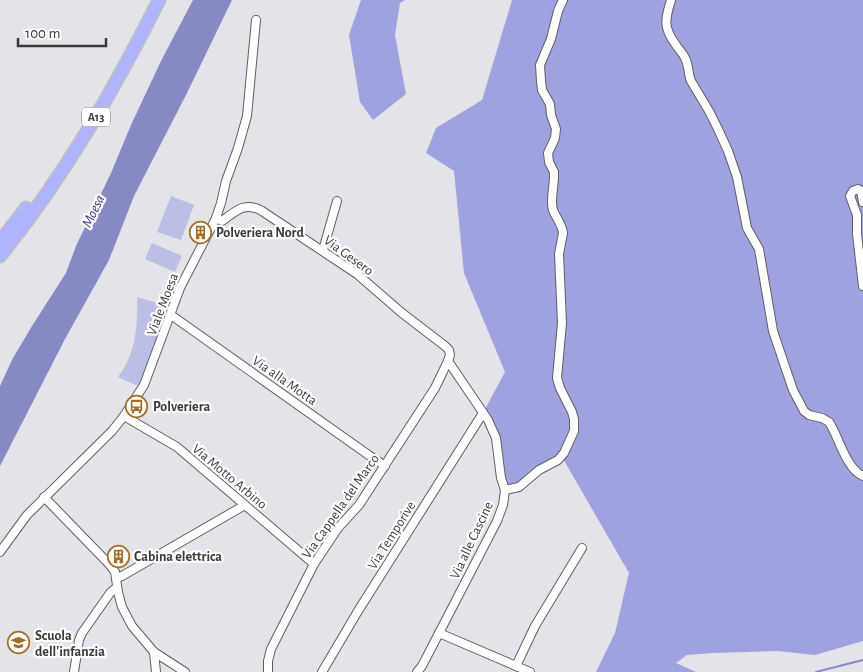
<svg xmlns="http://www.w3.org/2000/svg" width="863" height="672" font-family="'Alegreya Sans',sans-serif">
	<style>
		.green { fill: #bbbee5 }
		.forest { fill: #9fa2df }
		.water { fill: #8689c4 }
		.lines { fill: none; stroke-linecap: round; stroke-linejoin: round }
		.stream { stroke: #8689c4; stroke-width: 2 }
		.minor-casing { stroke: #5f5f64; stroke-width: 10 }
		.highway-casing { stroke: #c0c0c1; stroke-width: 15 }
		.minor { stroke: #fff; stroke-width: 8 }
		.highway { stroke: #b0b3fd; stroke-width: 12 }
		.labels { text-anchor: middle; stroke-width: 4.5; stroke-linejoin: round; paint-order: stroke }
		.shield { fill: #fff; stroke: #757576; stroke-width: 1 }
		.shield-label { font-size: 12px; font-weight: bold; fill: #3a3a3c }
		.poi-label { font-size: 14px; font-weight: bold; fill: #3a3a3c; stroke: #fff; text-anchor: start }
		.street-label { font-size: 14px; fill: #3a3a3c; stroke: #fff }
		.water-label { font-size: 15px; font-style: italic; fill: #3c3880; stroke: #fff }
	</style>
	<rect width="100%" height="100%" fill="#e3e3e9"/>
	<g class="green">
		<path d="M171,196L194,205L181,240L157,232Z"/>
		<path d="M152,243L182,256L175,272L145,259Z"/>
		<path d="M137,297L164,305L167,306L168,309L147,368L138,386L118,377C136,354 138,325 137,297Z"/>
	</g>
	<g class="forest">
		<path d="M361,0H405L400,3L395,35L406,94L373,120L360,102L349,35Z"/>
		<path d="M512,0H863V641L815,655L777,651L712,653L687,655L676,663L696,672H596L615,633L629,573L562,457L530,477L505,490L496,438L483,413L505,372L464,273L454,171L426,153L436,128L482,100Z"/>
	</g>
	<path class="water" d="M193,0H232L187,93L134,196L109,260L65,339L0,466V386L13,358L32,326L66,273L76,246L111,173L131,125L161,61Z"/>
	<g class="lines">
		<path class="stream" d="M816,672L863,660"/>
		<defs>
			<g id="minor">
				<path d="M671,0C665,19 663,28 676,45C679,50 683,53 685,58C689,65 688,74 691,81L709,111L718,129L728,151L737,177L747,228L759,249L773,331L793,390L804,411L809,415L822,418L829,422C839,437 846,469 863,476"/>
				<path d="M863,202L861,191L858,189L853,191L850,196L857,215V234L863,286"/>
				<path d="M216,218L222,221C236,211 245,201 262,211L357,274L402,313L445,346L449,350L450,355L448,361L435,388L359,505L338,528L314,564L271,649L268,661V672"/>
				<path d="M323,250L337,201"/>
				<path d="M171,315L370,456L385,466"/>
				<path d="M124,416L177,447L314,564"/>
				<path d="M505,490L519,487L539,470L558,460L564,453L574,431V419L572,412L560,388L557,378L562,323L559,254L563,233C562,224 556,218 553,210C550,200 554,187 554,176V172L549,162L548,153L555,138L556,129L551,115L550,104L542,90L541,81L540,65L551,39L558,11L563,0"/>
				<path d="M44,497L110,565L115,572L118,592L122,607L132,626L154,652L185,672"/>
				<path d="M0,552L27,515L112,431L124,416L144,385L180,288L216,218L221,203L226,181L238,148L247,116L256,20"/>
				<path d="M116,578L122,576L245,505"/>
				<path d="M439,633L530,672"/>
				<path d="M154,652L156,672"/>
				<path d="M516,666L535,626L582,548"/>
				<path d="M74,672L79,640L82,633L110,593L117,587"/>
				<path d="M322,672L358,611L483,413"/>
				<path d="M417,672L422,666L497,521L503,505L505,490L501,478L496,438L488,420L448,361"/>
			</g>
			<g id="highway">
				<path d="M0,242L26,208"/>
				<path d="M0,256C64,177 114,90 159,0"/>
			</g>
		</defs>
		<use href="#minor" class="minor-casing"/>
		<use href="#highway" class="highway-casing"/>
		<use href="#minor" class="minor"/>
		<use href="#highway" class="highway"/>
	</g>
	<defs>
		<symbol id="building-ring" viewBox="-11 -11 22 22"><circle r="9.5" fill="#fff" stroke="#a47028" stroke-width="1.5"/><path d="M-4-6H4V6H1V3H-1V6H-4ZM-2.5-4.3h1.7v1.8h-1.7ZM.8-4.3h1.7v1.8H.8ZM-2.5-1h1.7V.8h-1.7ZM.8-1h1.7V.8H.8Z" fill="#a47028"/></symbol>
		<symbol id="bus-ring" viewBox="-11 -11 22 22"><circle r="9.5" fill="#fff" stroke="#a47028" stroke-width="1.5"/><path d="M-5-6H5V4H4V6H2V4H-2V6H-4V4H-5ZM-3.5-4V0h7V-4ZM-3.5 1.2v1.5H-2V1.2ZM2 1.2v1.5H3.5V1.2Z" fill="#a47028"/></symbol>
		<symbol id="school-ring" viewBox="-11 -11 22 22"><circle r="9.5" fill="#fff" stroke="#a47028" stroke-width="1.5"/><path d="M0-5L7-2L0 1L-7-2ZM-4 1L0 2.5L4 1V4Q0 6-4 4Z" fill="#a47028"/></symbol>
	</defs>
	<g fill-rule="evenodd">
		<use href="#building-ring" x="188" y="220" width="25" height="25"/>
		<use href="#bus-ring" x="124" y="394" width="25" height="25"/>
		<use href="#building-ring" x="106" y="544" width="25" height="25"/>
		<use href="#school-ring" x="6" y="630" width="25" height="25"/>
	</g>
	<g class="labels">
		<rect class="shield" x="82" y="107.5" width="28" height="19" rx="4"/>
		<g class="shield-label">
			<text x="96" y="121">A13</text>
		</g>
		<g class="poi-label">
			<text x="216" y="237">Polveriera Nord</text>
			<text x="153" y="411">Polveriera</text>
			<text x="134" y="561">Cabina elettrica</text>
			<text x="35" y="640">Scuola<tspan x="35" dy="16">dell'infanzia</tspan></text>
		</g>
		<g class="street-label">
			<text transform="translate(349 255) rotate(36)" y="5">Via Gesero</text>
			<text transform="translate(162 304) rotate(-69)" y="5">Viale Moesa</text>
			<text transform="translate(285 380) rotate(35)" y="5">Via alla Motta</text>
			<text transform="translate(230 476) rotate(40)" y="5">Via Motto Arbino</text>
			<text transform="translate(340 506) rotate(-55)" y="5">Via Cappella del Marco</text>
			<text transform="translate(391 535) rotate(-58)" y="5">Via Temporive</text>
			<text transform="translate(471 540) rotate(-65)" y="5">Via alle Cascine</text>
		</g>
		<g class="water-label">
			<text transform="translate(93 211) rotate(-64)" y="5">Moesa</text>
		</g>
	</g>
	<path d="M18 38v8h88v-8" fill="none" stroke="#3a3a3c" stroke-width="2.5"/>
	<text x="25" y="38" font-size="15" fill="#3a3a3c" stroke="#ffffff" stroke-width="4" paint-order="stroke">100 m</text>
</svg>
